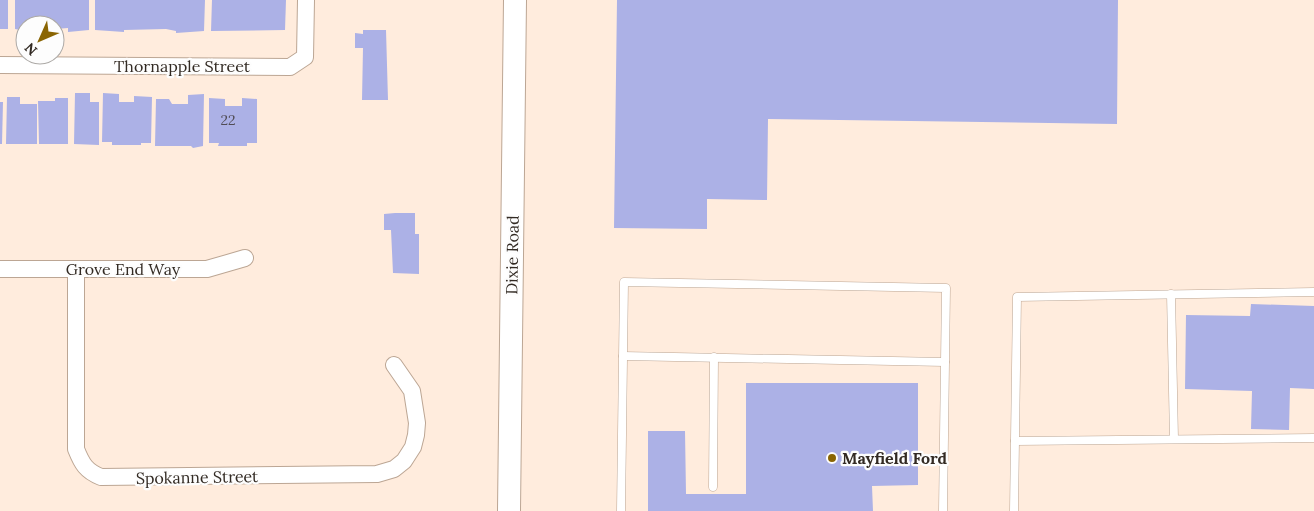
<svg xmlns="http://www.w3.org/2000/svg" width="1314" height="511" font-family="Lora,serif">
	<style>
		.building { fill: #acb1e6 }
		.lines { fill: none; stroke-linecap: round; stroke-linejoin: round }
		.service-casing { stroke: #bca694; stroke-width: 9 }
		.minor-casing { stroke: #bca694; stroke-width: 18 }
		.secondary-casing { stroke: #bca694; stroke-width: 24 }
		.service { stroke: #fff; stroke-width: 8 }
		.minor { stroke: #fff; stroke-width: 16 }
		.secondary { stroke: #fff; stroke-width: 22 }
		.poi-dot { fill: #8a6503; stroke: #fdfdfd; stroke-width: 2 }
		.labels { text-anchor: middle; stroke-width: 4.5; stroke-linejoin: round; paint-order: stroke }
		.number-label { font-size: 14px; fill: #504c54 }
		.street-label { font-size: 16px; fill: #322a23; stroke: #fdfdfd }
		.poi-label { font-size: 16px; font-weight: bold; fill: #322a23; stroke: #fdfdfd; text-anchor: start }
	</style>
	<rect width="100%" height="100%" fill="#ffecdd"/>
	<g class="building">
		<rect x="0" y="0" width="8" height="29"/>
		<path d="M15,0H89V30L68,32V28L55,29V25H25V31L15,29Z"/>
		<path d="M95,0H205L204,31L176,33V31L166,29L124,30V32L95,30Z"/>
		<path d="M212,0H286L285,30L211,31Z"/>
		<path d="M617,0H1118L1117,124L768,119L767,200L707,199V229L614,228Z"/>
		<path d="M363,30H386L388,100H362L363,48H355V33L363,34Z"/>
		<path d="M75,93H90V102H99V145L74,144Z"/>
		<path d="M103,93L119,94V102H134V96L152,97L151,143H141V145H112V142H102Z"/>
		<path d="M204,94L203,146L193,148L191,146H155L156,99H169L172,104H188V95Z"/>
		<path d="M7,97H20V104H37V144H6Z"/>
		<path d="M55,98H68V144H39L38,101H55Z"/>
		<path d="M209,98L225,99V106H242V98L257,99V143H247V146H218L219,143H209Z"/>
		<path d="M0,102H3L2,144H0Z"/>
		<path d="M395,213H415V234H419V274L393,273L391,230H384V214Z"/>
		<path d="M1251,304L1314,306V389L1290,388L1289,430L1251,429L1252,391L1185,389L1186,315L1250,316Z"/>
		<path d="M746,383H918V485L872,486L873,511H648V431H685L686,494H746Z"/>
	</g>
	<g class="lines">
		<defs>
			<g id="service">
				<path d="M1171,294L1174,439"/>
				<path d="M623,356L945,362"/>
				<path d="M1015,441L1314,438"/>
				<path d="M713,487L714,357"/>
				<path d="M621,511L624,282L946,288L943,511"/>
				<path d="M1014,511L1017,297L1314,292"/>
			</g>
			<g id="minor">
				<path d="M0,65L290,67L305,57L306,0"/>
				<path d="M0,269H207L245,258"/>
				<path d="M76,269V449C82,464 86,471 101,477L377,474L394,469L404,461L413,447L416,435L417,423L412,391L394,365"/>
			</g>
			<path id="secondary" d="M509,511L515,0"/>
		</defs>
		<use href="#service" class="service-casing"/>
		<use href="#minor" class="minor-casing"/>
		<use href="#secondary" class="secondary-casing"/>
		<use href="#service" class="service"/>
		<use href="#minor" class="minor"/>
		<use href="#secondary" class="secondary"/>
	</g>
	<circle class="poi-dot" cx="832" cy="458" r="5"/>
	<g class="labels">
		<g class="number-label">
			<text x="228" y="125">22</text>
		</g>
		<g class="street-label">
			<text x="182" y="72">Thornapple Street</text>
			<text transform="translate(512 255) rotate(-89)" y="6">Dixie Road</text>
			<text x="123" y="275">Grove End Way</text>
			<text transform="translate(197 477) rotate(-1)" y="6">Spokanne Street</text>
		</g>
		<g class="poi-label">
			<text x="842" y="464">Mayfield Ford</text>
		</g>
	</g>
	<g transform="translate(40 40) rotate(225)"><circle r="24" fill="#fdfdfd" stroke="#aca9a6"/>
	<path d="M0-4L9 19L0 12L-9 19Z" fill="#8a6503"/>
	<text y="-8" font-size="14" font-weight="bold" text-anchor="middle" fill="#322a23">N</text>
	</g>
</svg>
